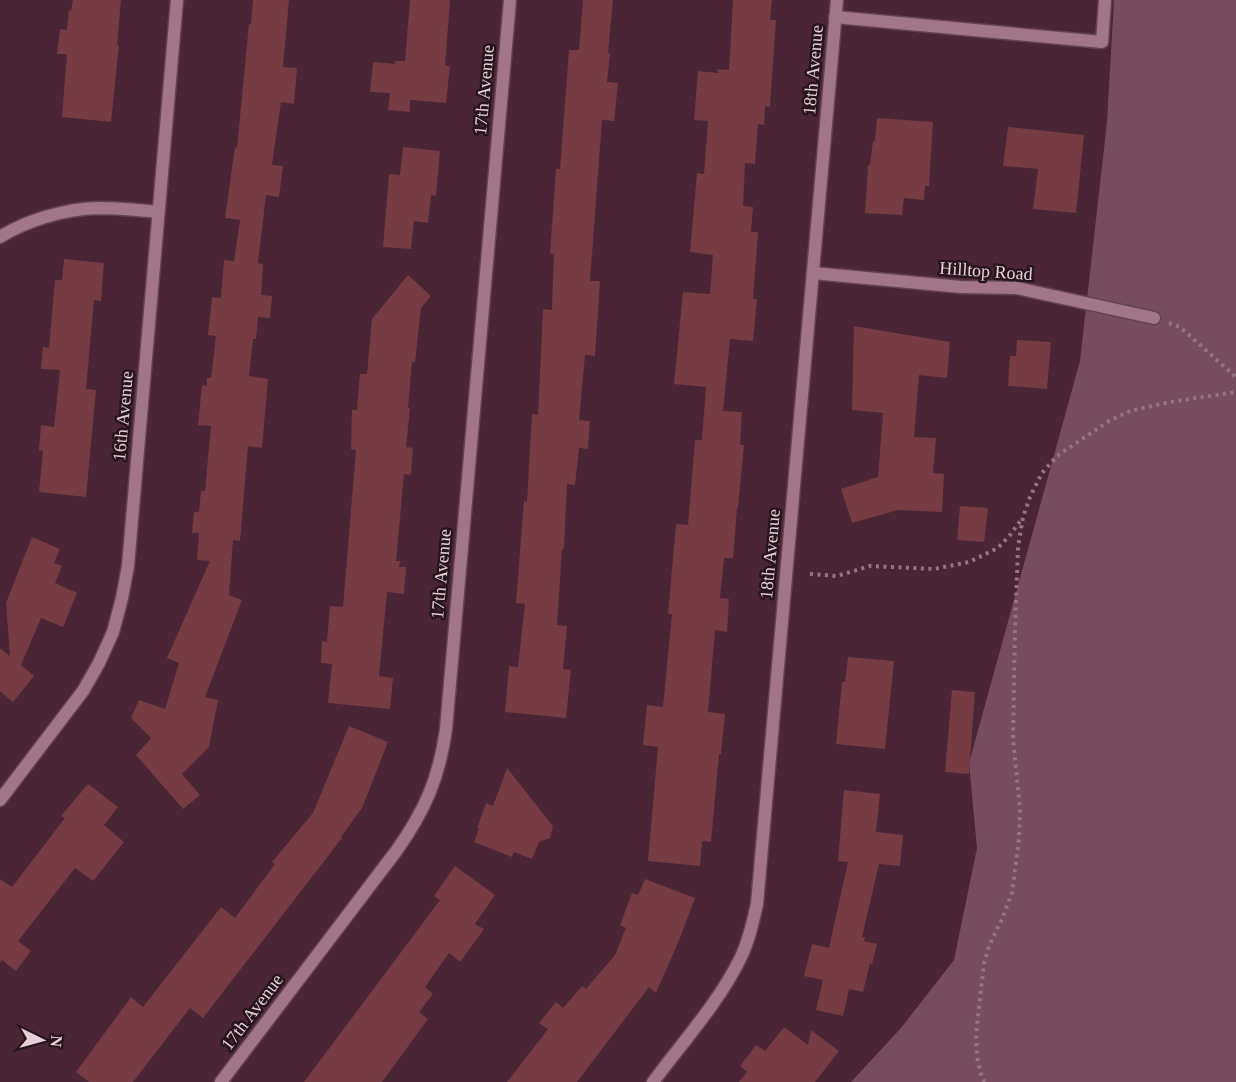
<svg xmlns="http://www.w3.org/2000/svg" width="1236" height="1082" font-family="Georgia,serif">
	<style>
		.green { fill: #794b5f }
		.building { fill: #763b43 }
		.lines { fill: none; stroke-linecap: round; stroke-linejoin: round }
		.service-casing { stroke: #634351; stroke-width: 15 }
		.minor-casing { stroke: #634351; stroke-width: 15 }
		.path { stroke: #947582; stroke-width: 4; stroke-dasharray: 3 4.5; stroke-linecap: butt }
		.service { stroke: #a27688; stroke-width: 12 }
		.minor { stroke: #a27688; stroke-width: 12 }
		.labels { text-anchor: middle; stroke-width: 5; stroke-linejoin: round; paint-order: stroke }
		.street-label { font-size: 18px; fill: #e7cfd8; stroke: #26151c }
	</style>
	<rect width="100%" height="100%" fill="#4a2536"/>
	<path class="green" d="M1114,0H1236V1082H851L901,1028L954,960L977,848L969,763L1080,361L1107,122Z"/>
	<g class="building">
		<path d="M73,0H121L117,45H119L111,122L62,117L67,54H57L60,29L67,30L69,10L71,11Z"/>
		<path d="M253,0H289L283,67L297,68L294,104L281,102L272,165L283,166L279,197L266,195L258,263L263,264L261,295L272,296L270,318L258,317L256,339H253L249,376L268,379L262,448L248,446L240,541L233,540L229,595L242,600L205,697L218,700L209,747L182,774L200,795L183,809L136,755L151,738L131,718L139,700L165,709L179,663L167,658L210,561L197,560L199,533H192L194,512H199L201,491H205L211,426L198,425L202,385L207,386V378H211L216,336L208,335L212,297L221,298L224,260L234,261L240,220L225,218L235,147L237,148L249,24H251Z"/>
		<path d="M410,0H450L445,66H450L446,103L410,100V112L388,110L390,93L370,92L373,62L395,64V61H405Z"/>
		<path d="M583,0H613L608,53H610L607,82L618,83L614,121L602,120L590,281H600L595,356L585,355L579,420L590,421L588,449L579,448L575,485L567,484L564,549H562L557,625L567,626L563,669L571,670L566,718L505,712L509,666L518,667L525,604L516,603L524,501L527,502L532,414L538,415L543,309L552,310L554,254H550L556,169H560L569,50H579Z"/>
		<path d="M733,0H772L770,20H776L770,107L765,106L764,125L758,124L755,164L745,163L743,206L753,207L751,232H758L753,299H757L753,341L730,339L723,411L742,412L740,445H744L738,508H737L733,558H724L720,598L729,599L727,632L715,630L708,712L725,714L721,754H719L711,842L702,841L700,866L648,861L658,747L643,745L647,705L663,707L672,614H668L676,524L688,525L695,440H702L706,387L674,384L683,292L710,294L713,255L690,252L697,173L704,174L708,121L694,120L698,71L718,73L717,69L729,70Z"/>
		<path d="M877,118L933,122L929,186H925L924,200L904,198L902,215L865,213L868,165H870L873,141H875Z"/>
		<path d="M1008,127L1084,135L1076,213L1033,209L1038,169L1003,166Z"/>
		<path d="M403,147L440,151L436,196L431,195L428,223L414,221L411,249L383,247L389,174L400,175Z"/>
		<path d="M64,259L104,263L101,301L94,300L86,389L96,390L86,497L39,492L43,451L39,450L41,425L54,427L60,370L41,369L43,347L49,348L55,280H62Z"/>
		<path d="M408,275L431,296L421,308L415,362H412L408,408H410L406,447L413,448L411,475L404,474L396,561H400L399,567H406L404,594L387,592L379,676L393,678L390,709L328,703L332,664L321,663L322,641L327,642L330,606L343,607L356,450L351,449L352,410H357L360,374H367L372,319Z"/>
		<path d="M854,326L950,342L947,378L919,375L914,437L936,438L933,473L944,474L942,512L898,510L852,523L841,489L878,477L883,413L852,410Z"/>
		<path d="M1017,340L1051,342L1047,389L1008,386L1010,356H1016Z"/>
		<path d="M960,506L988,508L984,542L957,540Z"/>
		<path d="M32,537L60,549L54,563L62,566L55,583L77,593L63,627L41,618L21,665L34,676L13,702L0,691V648L10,656L6,603Z"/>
		<path d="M848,657L894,661L885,749L836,744L842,682H845Z"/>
		<path d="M952,690L975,692L969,774L945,772Z"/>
		<path d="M349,726L388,742L362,808L341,837L342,838L203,1018L190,1008L133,1082H89L76,1072L131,997L143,1007L221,907L235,918L275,864L272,862L313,813Z"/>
		<path d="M507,768L553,826L550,838L539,842L532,859L514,852L512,857L474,842L479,829L477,828L486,803L493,806Z"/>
		<path d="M88,784L118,807L104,825L124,842L93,881L75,868L18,941L31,951L16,971L2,960L0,963V879L12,887L65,818L61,816Z"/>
		<path d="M844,790L880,794L876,832L903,835L900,866L879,864L862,937H865L864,941L877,944L872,964L870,963L863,992L849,989L843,1016L816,1010L823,980L804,976L812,944L829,948L848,862L838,861Z"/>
		<path d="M455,866L495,895L475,924L484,929L460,962L449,953L425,987L433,994L419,1012L428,1019L382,1082H304L440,900L434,896Z"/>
		<path d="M645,879L695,898L680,938L656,993L649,987L577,1082H507L548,1029L539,1023L556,1002L563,1008L582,986L586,989L615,955L626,928L620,925L632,893L638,895Z"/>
		<path d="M784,1027L808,1045L811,1030L839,1051L815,1082H739L747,1072L740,1066L756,1045L765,1051Z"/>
	</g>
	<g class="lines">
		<defs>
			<path id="service" d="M835,17L1102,42L1105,0"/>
			<g id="minor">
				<path d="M0,237C27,220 65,209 98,208C118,208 138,210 158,212"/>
				<path d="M813,273L961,287L1017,288L1154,318"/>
				<path d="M0,800L83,691L99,663L113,632L122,598L128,566L177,0"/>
				<path d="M221,1082L397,850C425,810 439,779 446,729L510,0"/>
				<path d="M653,1082C682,1043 720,1001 741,957C749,940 753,922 757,904L837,0"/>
			</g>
		</defs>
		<use href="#service" class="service-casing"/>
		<use href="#minor" class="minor-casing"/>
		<g class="path">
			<path d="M1169,323L1180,327L1236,377"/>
			<path d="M810,574L837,576L870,566L934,569L969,562L998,548L1010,535L1021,520"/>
			<path d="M985,1082L982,1078L977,1057L976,1034L984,963L989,946L1002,919L1012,893L1019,839L1020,809L1013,739L1015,629L1018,547L1023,517L1030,497L1042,473L1057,456L1109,421L1130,411L1170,402L1236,392"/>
		</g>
		<use href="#service" class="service"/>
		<use href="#minor" class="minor"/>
	</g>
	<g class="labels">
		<g class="street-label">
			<text transform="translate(813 70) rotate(-85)" y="6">18th Avenue</text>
			<text transform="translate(484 90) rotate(-85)" y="6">17th Avenue</text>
			<text transform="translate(986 271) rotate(4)" y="6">Hilltop Road</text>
			<text transform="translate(123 416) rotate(-85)" y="6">16th Avenue</text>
			<text transform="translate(770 554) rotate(-85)" y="6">18th Avenue</text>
			<text transform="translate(441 574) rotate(-85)" y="6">17th Avenue</text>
			<text transform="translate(252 1012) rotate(-53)" y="6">17th Avenue</text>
		</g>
	</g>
	<g transform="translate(42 1040) rotate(95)" stroke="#26151c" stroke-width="4.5" paint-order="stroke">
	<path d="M0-4.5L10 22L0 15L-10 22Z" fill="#e7cfd8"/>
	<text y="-9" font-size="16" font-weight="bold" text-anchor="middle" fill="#e7cfd8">N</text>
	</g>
</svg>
